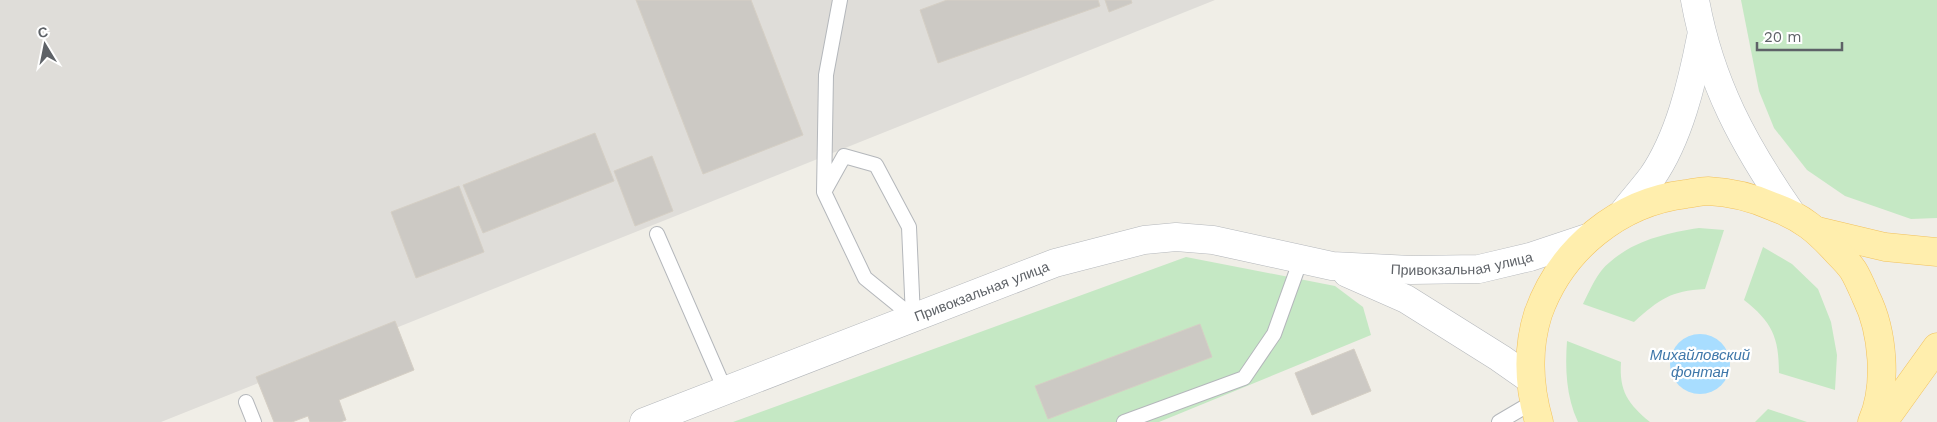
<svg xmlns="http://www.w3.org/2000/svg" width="1937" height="422" font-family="'Work Sans',sans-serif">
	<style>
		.industrial { fill: #dfddd9 }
		.green { fill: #c5e8c4 }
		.water { fill: #a8ddff }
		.building { fill: #ccc9c4; stroke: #d5cfc5 }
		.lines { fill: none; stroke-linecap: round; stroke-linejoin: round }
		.service-casing { stroke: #b4b7bb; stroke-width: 16 }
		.minor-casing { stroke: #b4b7bb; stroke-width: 29 }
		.secondary-casing { stroke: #b5b9be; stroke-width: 29 }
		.primary-casing { stroke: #f2c25e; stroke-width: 29 }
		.service { stroke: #fff; stroke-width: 14 }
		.minor { stroke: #fff; stroke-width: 28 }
		.secondary { stroke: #fff; stroke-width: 28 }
		.primary { stroke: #ffeead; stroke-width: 28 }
		.labels { text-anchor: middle; stroke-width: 4.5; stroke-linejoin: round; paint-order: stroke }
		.street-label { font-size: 14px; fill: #5e6267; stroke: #fff }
		.water-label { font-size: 15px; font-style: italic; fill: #4078aa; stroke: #fff }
	</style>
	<rect width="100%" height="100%" fill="#f0eee7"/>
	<path class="industrial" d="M0,0H1215L161,422H0Z"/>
	<g class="green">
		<path d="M1741,0H1937V218L1911,219L1845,196L1807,170L1774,128L1759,91Z"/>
		<path d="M1699,228L1724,230L1705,289C1670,291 1660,299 1634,322L1583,304C1590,290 1597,272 1610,262C1635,240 1667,233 1699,228Z"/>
		<path d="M1763,247L1792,264L1818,289L1831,322L1837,355L1835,390L1779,373C1779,337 1772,322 1744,300Z"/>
		<path d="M1186,257L1335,286L1363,307L1371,335L1159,422H733Z"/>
		<path d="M1567,341L1621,362C1619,391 1628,404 1650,422H1578C1566,397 1565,368 1567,341Z"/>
		<path d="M1768,409L1807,422H1755Z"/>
	</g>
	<circle class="water" cx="1700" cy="364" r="30"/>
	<g class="building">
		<path d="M636,0H751L803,135L703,174Z"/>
		<path d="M947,0H1098L1100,6L938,63L920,10Z"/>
		<path d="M1105,0H1131L1132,3L1109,12Z"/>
		<path d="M595,133L614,181L483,233L463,185Z"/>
		<path d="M652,156L673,211L635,226L614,171Z"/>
		<path d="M459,186L484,252L416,278L391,212Z"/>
		<path d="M395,321L414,370L339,400L346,420L340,422H310L308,416L292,422H274L256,377Z"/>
		<path d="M1200,324L1212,357L1048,419L1035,386Z"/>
		<path d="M1354,349L1371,391L1312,415L1295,373Z"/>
	</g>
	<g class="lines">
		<defs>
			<g id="service">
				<path d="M824,192L844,156L876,165L909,227L913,317L865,278L824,192L826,75L840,0"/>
				<path d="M657,234L725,390"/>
				<path d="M246,402L254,422"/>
				<path d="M1124,422L1244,378L1274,334L1301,259"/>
				<path d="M1499,422L1533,402"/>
			</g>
			<g id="minor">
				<path d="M1347,273L1406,299L1500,358L1530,379"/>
				<path id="s1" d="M644,422L1055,263L1144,240L1176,237L1213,240L1332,266L1411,270L1479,269L1530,257L1587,238"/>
			</g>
			<g id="secondary">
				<path d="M1695,0C1710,83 1744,145 1791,213"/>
				<path d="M1623,213C1632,201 1643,189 1652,177C1679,138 1692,83 1701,37"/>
			</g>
			<g id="primary">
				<path d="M1818,231L1885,247L1937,252"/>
				<path d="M1539,422C1529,387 1527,349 1538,314C1561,249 1619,202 1686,194C1693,193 1701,191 1708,191C1731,192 1754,198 1774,207C1802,217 1818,231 1838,253C1843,258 1849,264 1853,270C1858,278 1862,288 1866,297C1883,331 1888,386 1872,422"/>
				<path d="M1883,422L1937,347"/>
			</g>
		</defs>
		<use href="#service" class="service-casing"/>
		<use href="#minor" class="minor-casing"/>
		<use href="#secondary" class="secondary-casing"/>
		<use href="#primary" class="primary-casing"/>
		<use href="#service" class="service"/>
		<use href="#minor" class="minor"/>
		<use href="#secondary" class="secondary"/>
		<use href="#primary" class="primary"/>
	</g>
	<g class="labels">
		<g class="street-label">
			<text dy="5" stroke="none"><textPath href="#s1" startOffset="854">Привокзальная улица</textPath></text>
			<text dy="5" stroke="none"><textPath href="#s1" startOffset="362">Привокзальная улица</textPath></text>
		</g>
		<g class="water-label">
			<text x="1700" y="360">Михайловский<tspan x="1700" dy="17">фонтан</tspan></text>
		</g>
	</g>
	<g transform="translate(45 45) rotate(350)" stroke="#ffffff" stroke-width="4" paint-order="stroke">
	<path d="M0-4L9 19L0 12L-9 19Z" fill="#5e6267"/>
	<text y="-8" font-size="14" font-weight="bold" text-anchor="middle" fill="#5e6267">С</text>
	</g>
	<path d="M1757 42v8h85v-8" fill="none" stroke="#5e6267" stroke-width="2.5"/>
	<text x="1764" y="42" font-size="15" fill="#5e6267" stroke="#ffffff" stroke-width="4" paint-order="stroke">20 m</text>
</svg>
